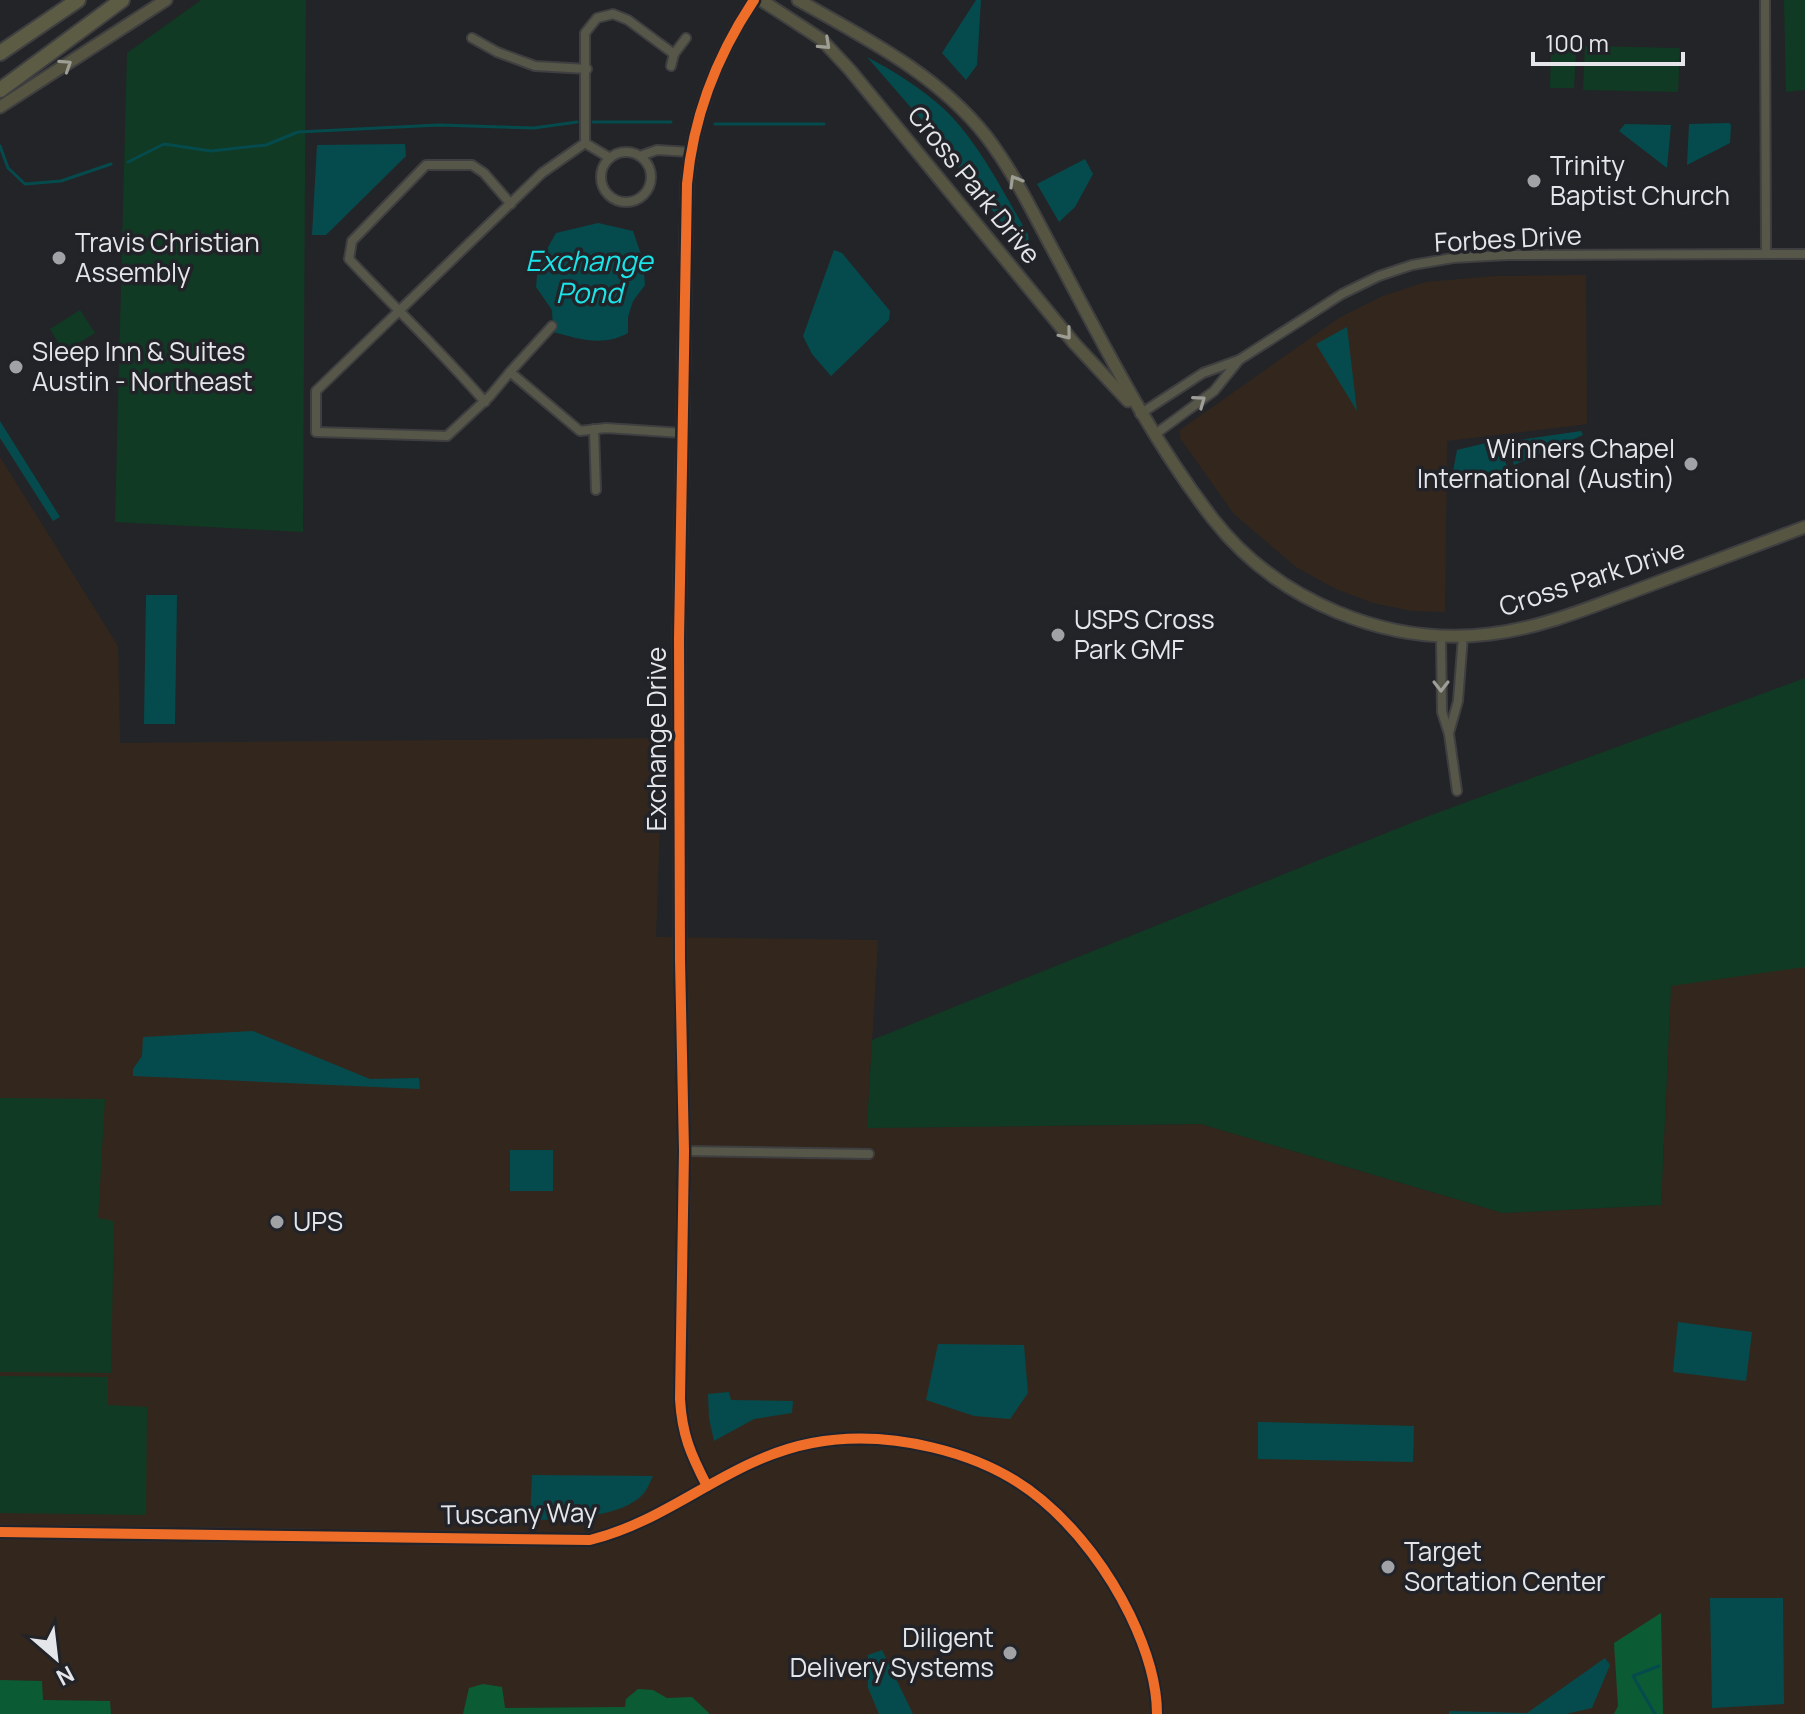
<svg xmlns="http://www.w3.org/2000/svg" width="1805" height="1714" font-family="Manrope,sans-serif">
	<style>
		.industrial { fill: #33271d }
		.green { fill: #103a23 }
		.forest { fill: #0b5c35 }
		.water { fill: #054b4d }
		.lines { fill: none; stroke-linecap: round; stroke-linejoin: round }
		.stream { stroke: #054b4d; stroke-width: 3 }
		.street-casing { stroke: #3f3f41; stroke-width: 12 }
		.secondary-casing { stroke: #3f3f41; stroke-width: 15 }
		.highway-casing { stroke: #3f3f41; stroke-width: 18 }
		.street { stroke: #575749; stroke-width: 8 }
		.secondary { stroke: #565541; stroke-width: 11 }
		.highway { stroke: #5c5b44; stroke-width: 14 }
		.cycleway-casing { stroke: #222328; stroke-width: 15 }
		.cycleway { stroke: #ee6e29; stroke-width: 10 }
		.oneway { stroke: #9e9e95 }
		.oneway2 { stroke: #9e9e99 }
		.poi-dot { fill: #a1a2a5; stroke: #222328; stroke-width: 3 }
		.labels { text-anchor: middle; stroke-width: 7; stroke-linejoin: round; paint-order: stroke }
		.poi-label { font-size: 26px; fill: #e5e6e9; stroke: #222328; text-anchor: start }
		.street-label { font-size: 26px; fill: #e5e6e9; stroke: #222328 }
		.water-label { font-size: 28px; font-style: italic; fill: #1be4e8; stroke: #222328 }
	</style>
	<rect width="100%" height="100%" fill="#232427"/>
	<g class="industrial">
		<path d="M1586,275L1587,424L1447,441L1445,612L1412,611L1373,603L1336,589L1296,567L1234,514L1180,438V430L1339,318L1383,296L1426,282L1496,276Z"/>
		<path d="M0,457L118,646L120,743L663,738L656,937L878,940L867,1128L1201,1124L1503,1213L1661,1205L1671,986L1805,939V1714H45L0,1695Z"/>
	</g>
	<g class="green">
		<path d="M201,0H306L303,532L115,522L127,53Z"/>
		<path d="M1784,0H1805V90L1786,92Z"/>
		<path d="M1585,46L1680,48L1678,92L1583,90Z"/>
		<path d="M1551,51L1576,52L1574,88H1550Z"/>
		<path d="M80,310L95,333L64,352L50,329Z"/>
		<path d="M1805,678V967L1671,986L1661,1205L1503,1213L1201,1124L867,1128L872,1040L1426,817Z"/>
		<path d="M0,1098L105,1099L98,1218L114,1221L111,1373L0,1372Z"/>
		<path d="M0,1376L108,1377V1405L147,1407L146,1515L0,1513Z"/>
	</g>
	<g class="forest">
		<path d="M1661,1613L1663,1714H1614L1618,1706L1614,1643Z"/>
		<path d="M0,1680L42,1681L43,1700L110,1701L111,1714H0Z"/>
		<path d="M483,1684L502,1687L505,1708L625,1707L626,1699L638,1689L653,1690L667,1698L692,1697L710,1714H463L469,1688Z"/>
	</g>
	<g class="water">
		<path d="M976,0H981L977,65L966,80L942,53Z"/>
		<path d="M867,57C894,71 921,88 944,109C979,142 1004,194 1028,234L1029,245L1025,247L1017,242L920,118Z"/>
		<path d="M1729,123L1731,125L1730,143L1687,165L1689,124Z"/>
		<path d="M1625,124L1671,125L1667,168L1619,131Z"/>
		<path d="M405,144L406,156L326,235H312L317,145Z"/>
		<path d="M1085,159L1093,174L1075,207L1059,222L1037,184Z"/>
		<path d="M598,223L633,231L643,260L645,285L633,301L628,317V333C603,347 579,339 553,332L552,310L536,287L538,265L556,233Z"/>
		<path d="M834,250L842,253L890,311L889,320L831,376L812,354L803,336Z"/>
		<path d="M1347,327L1357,411L1316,344Z"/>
		<path d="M0,421L60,517L53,521L0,438Z"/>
		<path d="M1581,431L1583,435L1514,465L1506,442Z"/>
		<path d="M1498,440L1509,472L1450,488L1457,450Z"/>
		<path d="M146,595H177L175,724H144Z"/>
		<path d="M253,1031L370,1079L419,1078L420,1089L133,1076V1069L142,1056L143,1037Z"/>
		<rect x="510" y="1150" width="43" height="41"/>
		<path d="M1678,1322L1752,1332L1746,1381L1673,1372Z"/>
		<path d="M938,1344L1024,1345L1028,1393L1010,1419L974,1416L926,1400Z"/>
		<path d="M729,1392L731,1400L793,1401L792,1413L754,1419L714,1441L709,1418L708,1394Z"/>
		<path d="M1258,1422L1414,1426L1413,1462L1258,1459Z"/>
		<path d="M532,1475L653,1476C650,1482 648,1488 644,1493C624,1518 560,1520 530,1520Z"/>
		<path d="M1710,1598H1783L1784,1704L1712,1708Z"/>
		<path d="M882,1650L913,1714H879L868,1688V1655Z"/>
		<path d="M1605,1658L1610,1665L1592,1708L1566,1714H1449V1711L1527,1713Z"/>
	</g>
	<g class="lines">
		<g class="stream">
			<path d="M593,122H671"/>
			<path d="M715,124H824"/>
			<path d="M0,146L8,168L25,184L61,181L111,164"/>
			<path d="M128,162L164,144L211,151L266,145L298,132L439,125L534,128L577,122"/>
			<path d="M1655,1714L1633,1676L1659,1666"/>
		</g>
		<defs>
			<g id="street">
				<path d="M1765,0L1766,254"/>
				<path d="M472,38L497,52L535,66L587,69"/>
				<path d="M671,66L674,54"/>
				<path d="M585,143L610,158"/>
				<circle cx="626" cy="177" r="25"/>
				<path d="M640,156L657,150L690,152"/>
				<path d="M510,372L552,326"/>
				<path d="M485,402C442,352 394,307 349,259L352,241L426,165H472L484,173L511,204"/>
				<path d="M1140,414L1203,373L1239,360L1342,294L1379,276L1412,265L1453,258L1507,255L1805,254"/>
				<path d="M594,429L596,490"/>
				<path d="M682,433L606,428L580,431L510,372L490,396L447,436L316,432V391L542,173L585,143V33L597,18L613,14L628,20L674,54L686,38"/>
				<path d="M1154,435L1214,391L1239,360"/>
				<path d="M1441,636L1442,712L1449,734L1457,791"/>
				<path d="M1449,733L1458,701L1463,636"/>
				<path d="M684,1151L869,1154"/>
			</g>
			<g id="secondary">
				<path d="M761,0L821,39L850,70L1074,343L1128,401"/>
				<path d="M798,0C865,38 937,74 986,136C1013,171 1032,211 1053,250C1103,343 1148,435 1213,519C1277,601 1388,647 1490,634C1541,628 1589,608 1637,590C1693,569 1749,548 1805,527"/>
				<path d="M0,107L166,0"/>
				<path d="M707,1486C691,1455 682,1435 680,1399L684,1151L680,960L679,638L687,184C693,117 716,57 754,0"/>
				<path d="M0,1532L590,1540C672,1520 728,1459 812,1443C886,1429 983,1450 1042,1500C1078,1530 1109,1572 1130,1615C1144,1644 1157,1681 1157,1714"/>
			</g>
			<g id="highway">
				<path d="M0,53L78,0"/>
				<path d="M0,90L122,0"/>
			</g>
		</defs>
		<use href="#street" class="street-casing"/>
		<use href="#secondary" class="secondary-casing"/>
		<use href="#highway" class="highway-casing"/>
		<use href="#street" class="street"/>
		<use href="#secondary" class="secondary"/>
		<use href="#highway" class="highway"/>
		<defs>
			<g id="cycleway">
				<path d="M707,1486C691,1455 682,1435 680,1399L684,1151L680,960L679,638L687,184C693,117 716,57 754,0"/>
				<path d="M0,1532L590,1540C672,1520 728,1459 812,1443C886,1429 983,1450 1042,1500C1078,1530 1109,1572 1130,1615C1144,1644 1157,1681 1157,1714"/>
			</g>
		</defs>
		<use href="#cycleway" class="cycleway-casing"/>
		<use href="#cycleway" class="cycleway"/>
	</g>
	<defs><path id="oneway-chevron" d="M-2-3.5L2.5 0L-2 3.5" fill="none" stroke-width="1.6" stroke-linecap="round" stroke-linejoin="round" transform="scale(2)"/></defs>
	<g class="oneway">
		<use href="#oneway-chevron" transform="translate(825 44) rotate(43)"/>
		<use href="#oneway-chevron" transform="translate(66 65) rotate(-33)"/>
		<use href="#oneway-chevron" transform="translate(1015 181) rotate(-120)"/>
		<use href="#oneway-chevron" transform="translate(1066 334) rotate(51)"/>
	</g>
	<g class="oneway2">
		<use href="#oneway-chevron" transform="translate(1200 401) rotate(-36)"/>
		<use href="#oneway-chevron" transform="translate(1441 686) rotate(90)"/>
	</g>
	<g class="poi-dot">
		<circle cx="1534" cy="181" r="8"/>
		<circle cx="59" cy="258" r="8"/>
		<circle cx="16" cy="367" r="8"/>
		<circle cx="1691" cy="464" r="8"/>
		<circle cx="1058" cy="635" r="8"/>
		<circle cx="277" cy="1222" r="8"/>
		<circle cx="1388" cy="1567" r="8"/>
		<circle cx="1010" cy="1653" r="8"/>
	</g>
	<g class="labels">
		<g class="poi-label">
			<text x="1550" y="175">Trinity<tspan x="1550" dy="30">Baptist Church</tspan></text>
			<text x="75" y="252">Travis Christian<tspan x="75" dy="30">Assembly</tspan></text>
			<text x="32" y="361">Sleep Inn &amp; Suites<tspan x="32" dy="30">Austin - Northeast</tspan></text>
			<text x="1675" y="458" text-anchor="end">Winners Chapel<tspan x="1675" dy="30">International (Austin)</tspan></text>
			<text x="1074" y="629">USPS Cross<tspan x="1074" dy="30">Park GMF</tspan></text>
			<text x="293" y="1231">UPS</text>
			<text x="1404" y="1561">Target<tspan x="1404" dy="30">Sortation Center</tspan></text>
			<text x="994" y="1647" text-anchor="end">Diligent<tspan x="994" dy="30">Delivery Systems</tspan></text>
		</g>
		<g class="street-label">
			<text transform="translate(974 185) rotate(51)" y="9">Cross Park Drive</text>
			<text transform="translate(1508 239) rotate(-3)" y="9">Forbes Drive</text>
			<text transform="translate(1592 578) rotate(-18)" y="9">Cross Park Drive</text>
			<text transform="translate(657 739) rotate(-90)" y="9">Exchange Drive</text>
			<text transform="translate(519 1514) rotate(-1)" y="9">Tuscany Way</text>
		</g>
		<g class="water-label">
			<text x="589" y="271">Exchange<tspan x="589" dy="32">Pond</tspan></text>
		</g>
	</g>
	<g transform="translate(56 1658) rotate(152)" stroke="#222328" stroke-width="6" paint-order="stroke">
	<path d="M0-6L14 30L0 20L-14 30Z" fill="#e5e6e9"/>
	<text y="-12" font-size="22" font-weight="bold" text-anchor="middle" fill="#e5e6e9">N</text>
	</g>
	<path d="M1533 52v12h150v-12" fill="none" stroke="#e5e6e9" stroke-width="4"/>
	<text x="1545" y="52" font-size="24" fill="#e5e6e9" stroke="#222328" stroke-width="6" paint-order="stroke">100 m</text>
</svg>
